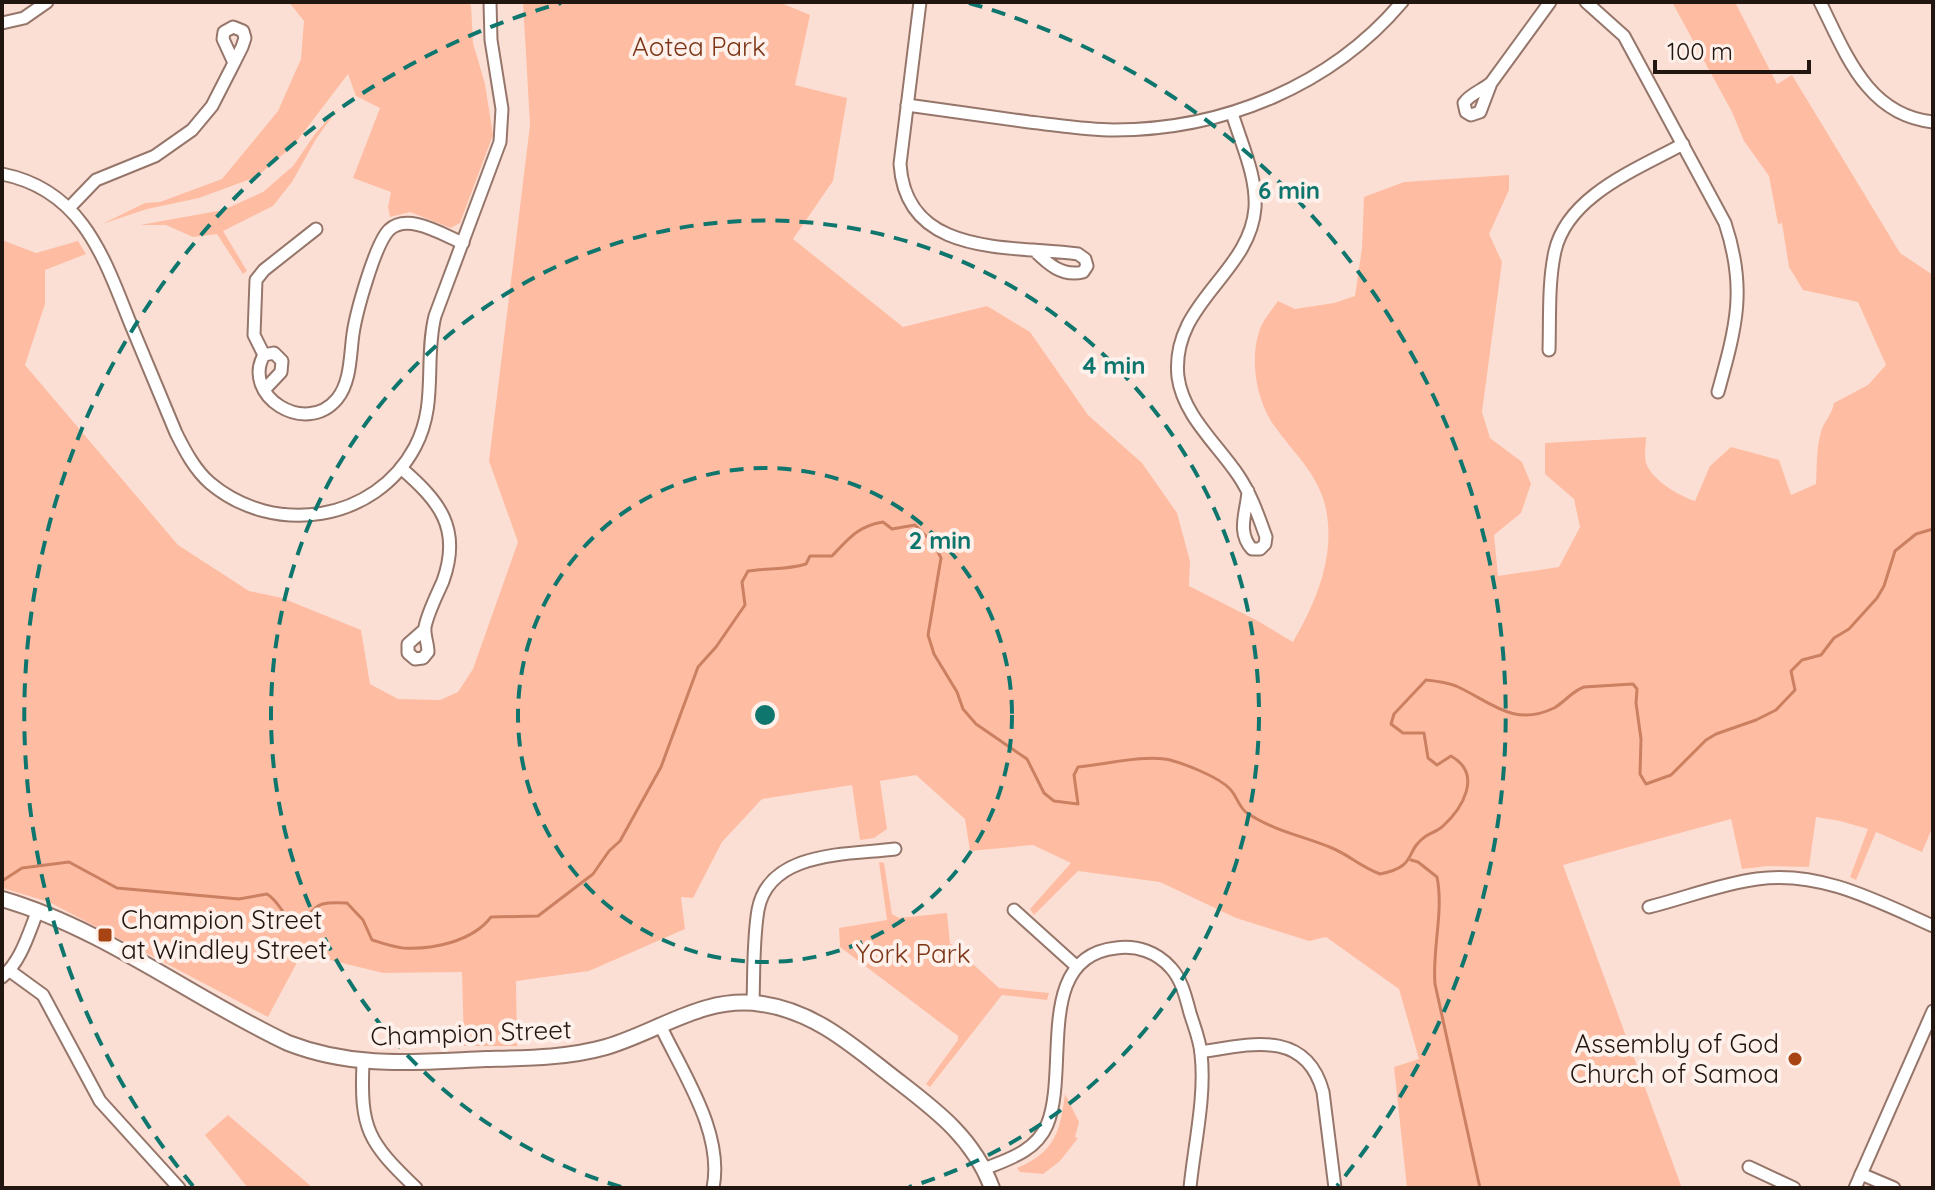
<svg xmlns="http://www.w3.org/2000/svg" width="1935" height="1190" font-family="Quicksand,sans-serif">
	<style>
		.green { fill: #febda3 }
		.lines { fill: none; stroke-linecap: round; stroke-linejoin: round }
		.stream { stroke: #cb8062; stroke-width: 3 }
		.minor-casing { stroke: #96766a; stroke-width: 15 }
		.major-casing { stroke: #96766a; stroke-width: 18 }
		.minor { stroke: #fff; stroke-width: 11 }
		.major { stroke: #fff; stroke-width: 14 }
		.ring { fill: none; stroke: #0f766e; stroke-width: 4; stroke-dasharray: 14 10 }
		.poi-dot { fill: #a84413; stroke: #fef0ea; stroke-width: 3 }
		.labels { text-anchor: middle; stroke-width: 8; stroke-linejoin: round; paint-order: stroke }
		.park-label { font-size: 26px; fill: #7c3617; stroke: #fef0ea }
		.poi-label { font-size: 26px; fill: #221611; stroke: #fef0ea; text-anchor: start }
		.street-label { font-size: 26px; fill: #221611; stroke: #fef0ea }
		.centre { fill: #0f766e; stroke: #fef0ea; stroke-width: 4 }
		.ring-label { font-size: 24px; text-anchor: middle; font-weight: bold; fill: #0f766e; stroke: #fef0ea; stroke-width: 8; stroke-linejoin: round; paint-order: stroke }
	</style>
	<rect width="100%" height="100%" fill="#fcdfd4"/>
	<g class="green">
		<path d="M289,2H467L471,5L473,43L485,84L493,135L460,223L451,228L410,212L390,217L388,207L391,192L353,178L380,108L356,96L348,74L293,146L256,177L199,198L147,209L102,224L145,203L160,202L222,179L278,111L301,59L304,21Z"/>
		<path d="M523,2H779L810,15L795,85L847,98L833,181L793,239L903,327L987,306L1030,332L1088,415L1142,463L1177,513L1190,561L1189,586L1258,621L1293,642C1315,604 1334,560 1327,515C1321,474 1292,453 1271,421C1256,396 1250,360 1259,332C1262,321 1272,310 1278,301L1295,309L1334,303L1355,296L1362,248L1364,197L1404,182L1509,175V190L1489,234L1502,262L1482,412L1490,438L1522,462L1531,484L1521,513L1494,535L1498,576L1559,567L1580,527L1574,499L1545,474V443L1646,437C1646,445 1644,455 1646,463C1652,480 1679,496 1695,501L1710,466L1731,447L1779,460L1791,495L1816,484C1817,467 1816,448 1821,432C1824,421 1832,415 1834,403L1868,385L1886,365L1858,302L1803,290L1789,267L1782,223L1778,224L1769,176L1744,141L1732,112L1672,2H1735L1777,84L1792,75L1900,253L1933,275V826L1922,852L1876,832L1856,880L1850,877L1868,829L1840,821L1816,817L1809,867L1768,866L1742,869L1731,819L1563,865L1682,1188H1407L1394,1067L1419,1059L1399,989L1326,937L1309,941L1236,918L1160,882L1078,871L1034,915L1030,909L1071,863L1033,845L970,851L965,819L916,775L880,781L887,829L874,838L860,840L852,785L762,799L722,842L693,898L681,897L685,929L589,971L516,981L517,1046H464L462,972L383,973L302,953L268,1017L49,902L2,888V240L36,253L78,241L86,254L45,270V304L25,365L178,545L249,591L282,598L361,630L370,684L398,699L440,700L458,692L473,669L518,542L489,461L530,125Z"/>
		<path d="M339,107L316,139L292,182L273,206L223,231L247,271L243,274L217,234L193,237L166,225H140L223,210L263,192L293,166L315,134Z"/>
		<path d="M879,862L884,863L892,914L899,918L947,913L950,943L999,988L1049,993L1047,1000L1002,995L930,1087L926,1084L958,1040V1036L840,947L839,928L887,920Z"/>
		<path d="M1065,1094L1079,1122L1075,1137L1078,1138L1060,1161L1043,1174L1020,1172L1017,1168C1055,1152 1060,1132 1065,1094Z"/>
		<path d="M228,1115L313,1188H248L205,1135Z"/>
	</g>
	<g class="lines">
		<g class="stream">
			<path d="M1411,860L1418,862L1437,877C1444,912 1432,949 1435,984L1480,1188"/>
			<path d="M2,881L22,868L69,862L117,888L239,899L267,894C280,902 282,916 295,923C323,909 307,901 347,903L363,920L372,940C382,943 393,947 403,948C433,950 473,941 491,917L538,916L593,874L609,851L620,841L661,767L698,667L716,647L745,605L742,582L748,571C768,568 787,570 806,564L810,556H832C849,538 858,526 883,522L892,529L915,525L934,544L941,558L928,635L934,654L957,692L963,709L976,724L1027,759L1044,793L1054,801L1078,804L1074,775L1078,767C1102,765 1147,754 1170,760C1185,764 1219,777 1230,789C1237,796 1239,808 1247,813C1274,831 1303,836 1332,848C1349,855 1361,867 1380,874C1419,866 1403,852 1426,836C1431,833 1437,831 1442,827C1463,808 1483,774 1451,756L1437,765L1428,758L1424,733H1403L1391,724L1394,714L1426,680C1436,681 1446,682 1456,686C1490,701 1513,728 1554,708C1565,702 1572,691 1584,687L1633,684L1637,689L1636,703L1641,739L1640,774L1646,784L1671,775L1706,740L1716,734L1756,720L1776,710L1795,690L1791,671L1802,660L1821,655L1834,638L1849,629L1877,598L1884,586L1895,551L1916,534L1933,529"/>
		</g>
		<defs>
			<g id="minor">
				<path d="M920,2L900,164C906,258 1011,245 1078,254L1085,259L1087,266L1083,272C1062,277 1048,264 1034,250"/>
				<path d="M1586,2L1624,36L1725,223C1747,289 1736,327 1718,392"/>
				<path d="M1820,2C1846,54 1867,115 1933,122"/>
				<path d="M2,23L24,18L47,2"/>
				<path d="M1491,83C1483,90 1470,94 1464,103L1466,112L1471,115L1480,112L1491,83L1550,2"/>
				<path d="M907,105C948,111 988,116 1029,122C1057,125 1086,130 1114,130C1223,130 1331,86 1402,2"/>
				<path d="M1232,113C1241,143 1257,176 1255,208C1250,274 1170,303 1178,377C1183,415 1217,444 1238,475C1251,494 1258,515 1266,537L1265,544L1260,549H1252C1236,532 1247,511 1248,491"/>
				<path d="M2,174C83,190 104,258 131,325C146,361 161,397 176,433C185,451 195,470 210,483C274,537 375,522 415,447C438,404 424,360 435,316L500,142L502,109L491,40L490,2"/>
				<path d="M69,208L96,180L155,156L192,130L212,106L234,63L223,39L224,32L233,27L243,31L245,38L242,47L234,63"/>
				<path d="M1549,350C1550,318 1548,283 1555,251C1568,195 1638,169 1683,144"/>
				<path d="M264,355L254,335L256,280L264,270L316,229"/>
				<path d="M265,389L281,372L282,361L274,353L264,355C241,395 305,437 337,399C351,382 350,355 353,334C356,313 375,244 389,230C408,212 443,235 463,243"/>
				<path d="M401,468C439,501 462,528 443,581C437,595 428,612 425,627C424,635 428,644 428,652L423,658L415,659L408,653V644L425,629"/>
				<path d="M1649,907C1685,898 1720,884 1757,879C1820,870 1877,901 1933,926"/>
				<path d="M1014,910L1076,966"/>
				<path d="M10,971L43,995L100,1101L179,1188"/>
				<path d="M2,977C21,962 29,932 38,910"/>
				<path d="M753,1003C754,972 753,940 758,910C769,850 849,855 895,849"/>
				<path d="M660,1025C683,1074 724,1133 713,1188"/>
				<path d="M1201,1052C1250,1044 1306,1029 1323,1092L1335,1188"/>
				<path d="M363,1063C360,1129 368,1142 416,1188"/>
				<path d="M1749,1167L1794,1188"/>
				<path d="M984,1169C1009,1159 1036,1151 1047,1125C1070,1070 1033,957 1116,948C1137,945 1157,952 1171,968C1182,980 1186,998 1190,1013C1194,1026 1200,1040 1201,1054C1206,1096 1194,1146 1190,1188"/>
				<path d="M1861,1174L1894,1188"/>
				<path d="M1855,1188L1933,1011"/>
			</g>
			<path id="major" d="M2,899C105,929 192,998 288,1043C355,1069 416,1062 486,1059C527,1058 567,1058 606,1047C660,1031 704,995 762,1004C817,1012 855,1048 898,1081C937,1111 974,1139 992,1188"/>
		</defs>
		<use href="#minor" class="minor-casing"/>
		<use href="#major" class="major-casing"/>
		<use href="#minor" class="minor"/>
		<use href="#major" class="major"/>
	</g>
	<g class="ring">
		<circle cx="765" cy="715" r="247"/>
		<path d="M621 1187A494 494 0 1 1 909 1187"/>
		<path d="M193 1186A741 741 0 0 1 561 3M969 3A741 741 0 0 1 1337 1186"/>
	</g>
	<g class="poi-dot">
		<rect x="97" y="927" width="16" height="16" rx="4"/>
		<circle cx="1795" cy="1059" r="8"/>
	</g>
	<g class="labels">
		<g class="park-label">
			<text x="699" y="56">Aotea Park</text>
			<text x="913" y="963">York Park</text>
		</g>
		<g class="poi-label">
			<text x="121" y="929">Champion Street<tspan x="121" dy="30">at Windley Street</tspan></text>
			<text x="1779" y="1053" text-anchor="end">Assembly of God<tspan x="1779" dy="30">Church of Samoa</tspan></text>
		</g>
		<g class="street-label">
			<text transform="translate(471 1033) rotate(-2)" y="9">Champion Street</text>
		</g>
	</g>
	<circle cx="765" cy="715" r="12" class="centre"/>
	<g class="ring-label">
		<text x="1289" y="199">6 min</text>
		<text x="1114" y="374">4 min</text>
		<text x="940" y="549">2 min</text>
	</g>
	<rect width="1935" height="1190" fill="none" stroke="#221611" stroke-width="8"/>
	<path d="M1655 60v12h154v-12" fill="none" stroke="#221611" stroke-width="4"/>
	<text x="1667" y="60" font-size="24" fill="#221611" stroke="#fef0ea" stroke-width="6" paint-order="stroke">100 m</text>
</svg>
